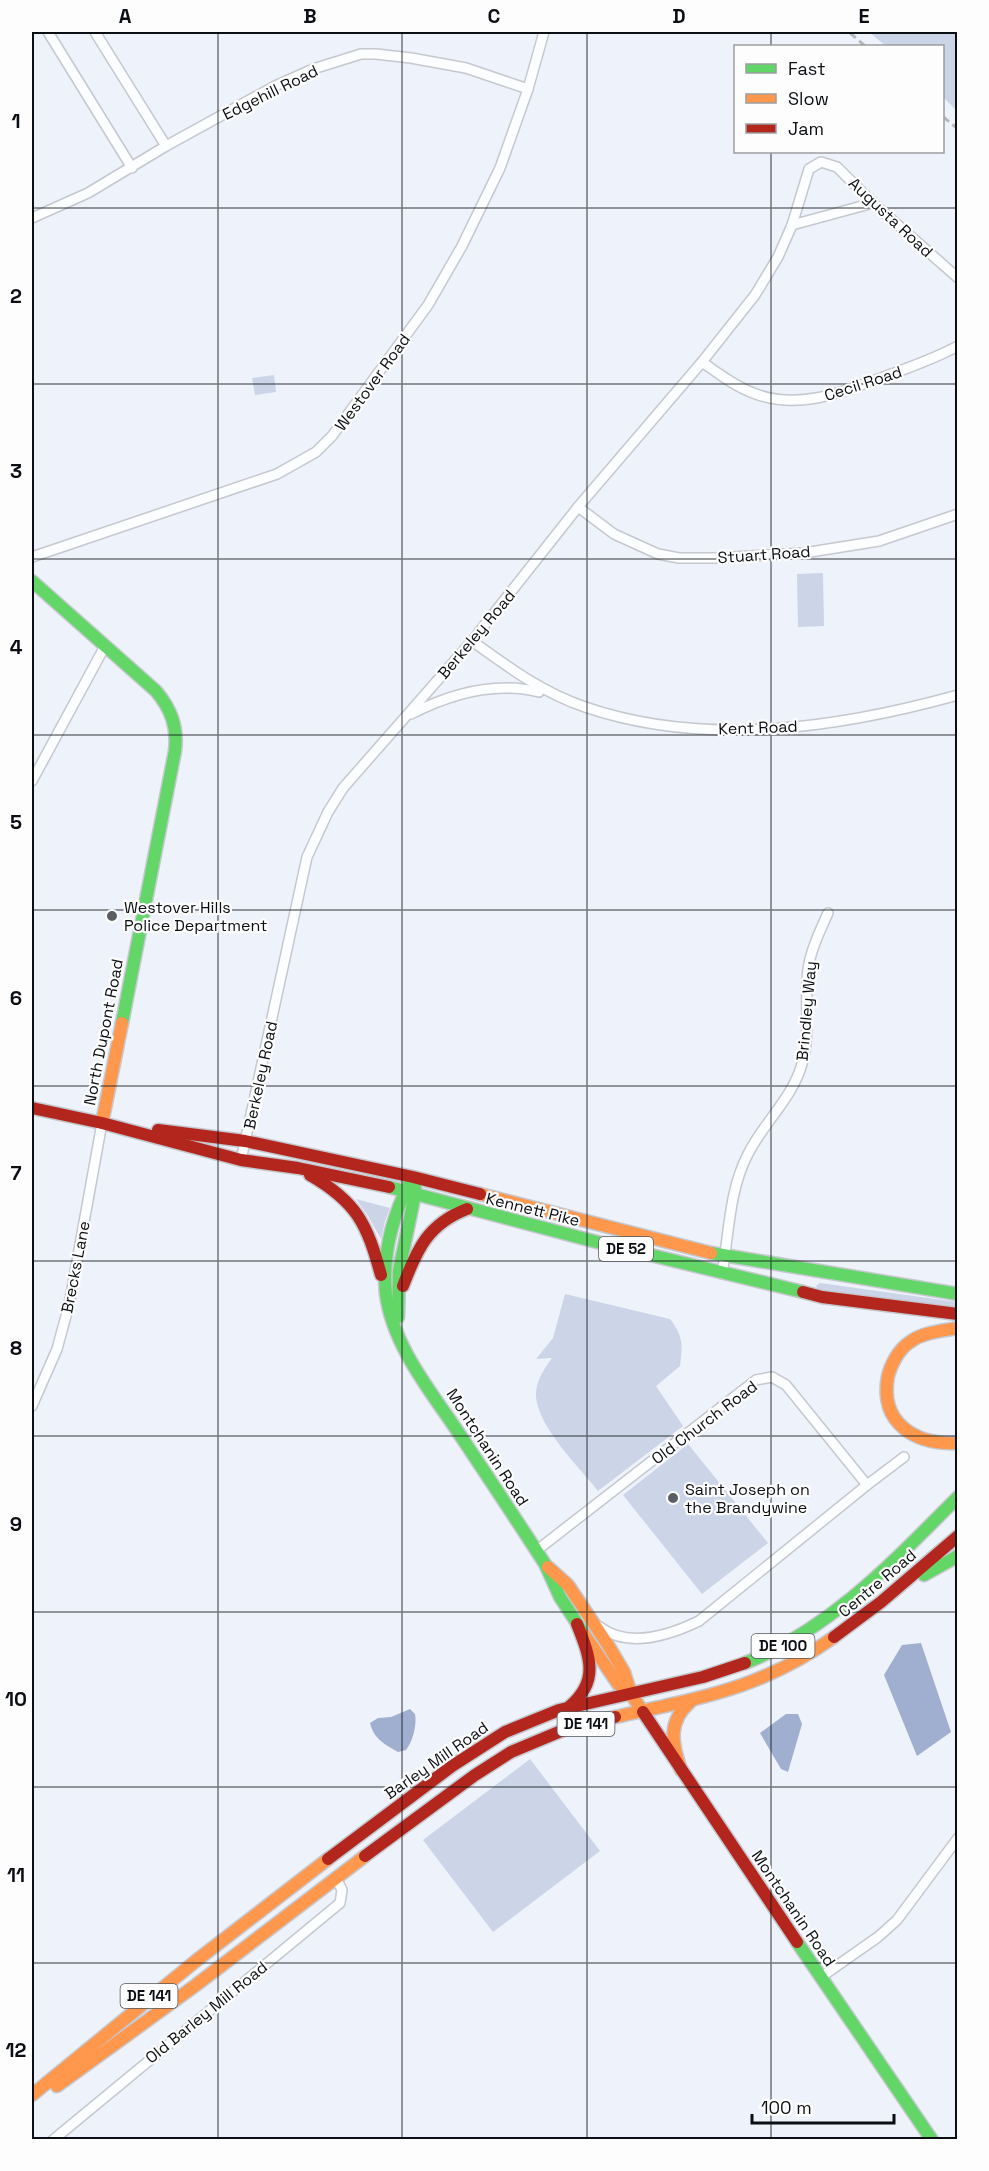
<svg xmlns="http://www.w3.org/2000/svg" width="989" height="2171" font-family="'Space Grotesk',sans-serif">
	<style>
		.green { fill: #cbd5e7 }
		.water { fill: #a0afcf }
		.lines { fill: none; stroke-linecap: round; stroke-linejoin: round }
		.street-casing { stroke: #c5c8cf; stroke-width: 12 }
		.fast-casing { stroke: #c5c8cf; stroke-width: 15 }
		.slow-casing { stroke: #c5c8cf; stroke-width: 15 }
		.jam-casing { stroke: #c5c8cf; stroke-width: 15 }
		.street { stroke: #fcfdfe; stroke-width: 9 }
		.fast { stroke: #63d668; stroke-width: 12 }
		.slow { stroke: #ff974d; stroke-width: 12 }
		.jam { stroke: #b3261e; stroke-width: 12 }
		.rail { stroke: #b8b8ba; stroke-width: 3; stroke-dasharray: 9 4.5; stroke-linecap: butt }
		.grid { fill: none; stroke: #0b0e12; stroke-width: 1.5; stroke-opacity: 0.55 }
		.poi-dot { fill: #5a5e63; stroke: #fdfdfd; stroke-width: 2 }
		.labels { text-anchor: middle; stroke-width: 4.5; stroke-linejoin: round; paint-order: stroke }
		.shield { fill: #fdfdfd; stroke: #545658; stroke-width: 1.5 }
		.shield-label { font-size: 15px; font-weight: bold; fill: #0b0e12 }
		.street-label { font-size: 16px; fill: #0b0e12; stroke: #fdfdfd }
		.poi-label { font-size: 16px; fill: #0b0e12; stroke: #fdfdfd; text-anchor: start }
		.neatline { fill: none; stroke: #0b0e12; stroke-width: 2 }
		.grid-label { font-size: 20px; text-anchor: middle; font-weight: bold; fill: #0b0e12 }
	</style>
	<rect width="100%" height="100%" fill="#eef2fa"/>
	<g class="green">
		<path d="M869,32H957V111L943,97L942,46H886Z"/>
		<path d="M274,375L276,392L255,395L252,378Z"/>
		<path d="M823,573L824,626L798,627L797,574Z"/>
		<path d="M356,1199L390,1208L385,1221L381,1239L368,1216Z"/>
		<path d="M820,1283L957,1302V1308L818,1290L816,1286Z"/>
		<path d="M565,1294L670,1319C683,1336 683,1345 680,1366L656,1386L683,1426L598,1491C579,1467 539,1428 536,1397C535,1382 544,1369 552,1358L536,1359L553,1338Z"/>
		<path d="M688,1444L768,1543L702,1594L623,1495Z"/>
		<path d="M530,1759L600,1851L493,1932L423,1840Z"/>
	</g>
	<g class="water">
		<path d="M921,1643L951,1732L917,1756L884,1675L902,1645Z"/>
		<path d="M410,1709L415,1714C417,1725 413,1741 406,1750L398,1752C384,1744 374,1739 370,1723L378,1718L391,1717Z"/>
		<path d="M786,1714H798L802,1724L788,1772L781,1769L760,1733Z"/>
	</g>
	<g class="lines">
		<defs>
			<g id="street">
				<path d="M48,32L132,168"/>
				<path d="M95,32L166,146"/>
				<path d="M32,218L88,193L166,146L275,86L313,69L361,54H376L411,58L466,68L528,89"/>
				<path d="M792,225L873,203"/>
				<path d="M702,362C718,373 734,386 753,393C798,411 843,392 886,376C910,367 934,359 958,346"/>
				<path d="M578,507L614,534L658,554L679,558H714L804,553L879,541L958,514"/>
				<path d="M32,557L277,474L316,452L332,436L428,305L462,246L500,168L528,89L544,32"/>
				<path d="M472,641C508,667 543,693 585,707C705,748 839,728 958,695"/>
				<path d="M411,714C450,694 495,681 539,692"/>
				<path d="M32,781L105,646"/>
				<path d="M241,1160L307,857L328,812L343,788L472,641L578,507L702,362L755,295L778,257L792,225L809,169L821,162L837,167L873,203L958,278"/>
				<path d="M722,1274C729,1234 729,1190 748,1154C764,1122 792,1099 802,1064C811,1033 804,1001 808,969C811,949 820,931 828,913"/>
				<path d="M32,1406L57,1349L69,1305L102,1123"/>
				<path d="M867,1485L904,1457"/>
				<path d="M536,1551L756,1380L772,1377L786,1385L867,1485L699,1621C670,1635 629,1649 600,1627"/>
				<path d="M821,1977L878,1937L897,1920L958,1838"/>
				<path d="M53,2140L340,1903L342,1890L336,1878"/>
			</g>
			<g id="fast">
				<path d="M32,581L156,691C171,709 178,727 175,751L122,1023"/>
				<path d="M409,1184C392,1218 382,1255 386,1294C393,1348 434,1395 462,1438C490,1480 518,1522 545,1564L560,1597L584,1634"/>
				<path d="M389,1187L593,1241L803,1292"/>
				<path d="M711,1253L958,1294"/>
				<path d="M398,1317L399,1271L415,1194V1185"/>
				<path d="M924,1575L958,1556"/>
				<path d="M745,1663C831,1629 894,1561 958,1497"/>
				<path d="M797,1942L932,2140"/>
			</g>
			<g id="slow">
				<path d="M102,1123L122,1023"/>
				<path d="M480,1194L711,1253"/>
				<path d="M958,1328C942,1331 923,1332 910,1342C899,1349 891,1364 888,1376C879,1424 916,1445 958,1443"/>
				<path d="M548,1567L568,1585L608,1645L624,1672L631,1694L643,1712"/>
				<path d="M584,1634L618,1684L631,1694"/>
				<path d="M615,1717C698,1698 762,1689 834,1637"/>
				<path d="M681,1770C672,1744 667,1722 690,1702"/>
				<path d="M57,2086L196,1985L365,1856"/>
				<path d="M32,2095L197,1960L328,1859"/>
			</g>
			<g id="jam">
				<path d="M32,1108L102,1123L241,1160L298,1168L389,1187"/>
				<path d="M158,1130L245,1141L413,1177L480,1194"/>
				<path d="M310,1175C357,1202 367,1224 381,1275"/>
				<path d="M403,1286C417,1249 428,1224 467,1209"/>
				<path d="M803,1292L822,1297L958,1314"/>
				<path d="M834,1637L881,1602L958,1536"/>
				<path d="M569,1707C600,1681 590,1657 577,1624"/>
				<path d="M643,1712L797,1942"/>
				<path d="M365,1856L475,1775L511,1752L566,1729L615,1717"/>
				<path d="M328,1859L452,1766L505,1732L559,1710L703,1677L745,1663"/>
			</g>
		</defs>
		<use href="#street" class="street-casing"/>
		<use href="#fast" class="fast-casing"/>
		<use href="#slow" class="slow-casing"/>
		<use href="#jam" class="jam-casing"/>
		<use href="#street" class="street"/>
		<use href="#fast" class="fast"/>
		<use href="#slow" class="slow"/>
		<use href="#jam" class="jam"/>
		<g class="rail">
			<path d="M849,32L865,46"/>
			<path d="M942,116L958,129"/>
		</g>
	</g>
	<path class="grid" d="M218,32V2140M402,32V2140M587,32V2140M771,32V46M771,152V2140M32,208H958M32,384H958M32,559H958M32,735H958M32,910H958M32,1086H958M32,1261H958M32,1436H958M32,1612H958M32,1787H958M32,1963H958"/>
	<g class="poi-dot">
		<circle cx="112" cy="916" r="6"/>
		<circle cx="673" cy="1498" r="6"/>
	</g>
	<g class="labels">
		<g class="shield">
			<rect x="599" y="1237" width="54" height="24" rx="4.5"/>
			<rect x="751.5" y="1634" width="63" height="24" rx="4.5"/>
			<rect x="557.5" y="1712" width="57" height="24" rx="4.5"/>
			<rect x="120.5" y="1984" width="57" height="24" rx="4.5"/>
		</g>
		<g class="shield-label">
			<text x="626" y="1254">DE 52</text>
			<text x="783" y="1651">DE 100</text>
			<text x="586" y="1729">DE 141</text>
			<text x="149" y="2001">DE 141</text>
		</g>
		<g class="street-label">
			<text transform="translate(270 92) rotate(-26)" y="6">Edgehill Road</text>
			<text transform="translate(891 217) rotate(43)" y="6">Augusta Road</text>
			<text transform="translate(372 382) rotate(-54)" y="6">Westover Road</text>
			<text transform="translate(863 383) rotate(-18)" y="6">Cecil Road</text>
			<text transform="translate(764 554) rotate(-4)" y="6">Stuart Road</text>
			<text transform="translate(476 634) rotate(-50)" y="6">Berkeley Road</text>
			<text transform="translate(758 727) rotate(-2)" y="6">Kent Road</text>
			<text transform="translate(806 1011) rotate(-85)" y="6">Brindley Way</text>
			<text transform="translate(103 1032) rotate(-79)" y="6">North Dupont Road</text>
			<text transform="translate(260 1075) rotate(-78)" y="6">Berkeley Road</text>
			<text transform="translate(533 1209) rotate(14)" y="6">Kennett Pike</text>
			<text transform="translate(75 1267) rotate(-79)" y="6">Brecks Lane</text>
			<text transform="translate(704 1422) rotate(-37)" y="6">Old Church Road</text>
			<text transform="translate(488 1447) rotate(57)" y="6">Montchanin Road</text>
			<text transform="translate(877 1583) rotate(-40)" y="6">Centre Road</text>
			<text transform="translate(436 1760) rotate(-35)" y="6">Barley Mill Road</text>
			<text transform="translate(794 1908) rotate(56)" y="6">Montchanin Road</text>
			<text transform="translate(206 2012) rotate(-39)" y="6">Old Barley Mill Road</text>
		</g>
		<g class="poi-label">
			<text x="124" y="913">Westover Hills<tspan x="124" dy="18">Police Department</tspan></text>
			<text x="685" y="1495">Saint Joseph on<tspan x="685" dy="18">the Brandywine</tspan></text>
		</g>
	</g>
	<rect width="989" height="2171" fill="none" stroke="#fdfdfd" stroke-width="66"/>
	<rect x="734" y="45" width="210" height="108" fill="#fdfdfd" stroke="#9c9d9f" stroke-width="1.5"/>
	<rect x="746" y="64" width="30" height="9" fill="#63d668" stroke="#9c9d9f" stroke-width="1.5"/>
	<text x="788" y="75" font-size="18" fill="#0b0e12">Fast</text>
	<rect x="746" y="94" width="30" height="9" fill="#ff974d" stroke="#9c9d9f" stroke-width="1.5"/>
	<text x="788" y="105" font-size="18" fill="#0b0e12">Slow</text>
	<rect x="746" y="124" width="30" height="9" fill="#b3261e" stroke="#9c9d9f" stroke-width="1.5"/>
	<text x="788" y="135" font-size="18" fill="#0b0e12">Jam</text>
	<path d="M752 2114v9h142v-9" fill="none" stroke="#0b0e12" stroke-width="3"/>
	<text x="761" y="2114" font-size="18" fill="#0b0e12" stroke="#fdfdfd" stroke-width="4.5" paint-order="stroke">100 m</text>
	<rect x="33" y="33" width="923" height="2105" class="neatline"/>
	<g class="grid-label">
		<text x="125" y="23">A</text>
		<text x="310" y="23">B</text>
		<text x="494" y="23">C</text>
		<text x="679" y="23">D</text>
		<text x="864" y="23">E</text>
		<text x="16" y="128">1</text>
		<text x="16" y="303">2</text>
		<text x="16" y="478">3</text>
		<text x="16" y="654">4</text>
		<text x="16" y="829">5</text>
		<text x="16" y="1005">6</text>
		<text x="16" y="1180">7</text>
		<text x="16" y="1355">8</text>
		<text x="16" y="1531">9</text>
		<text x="16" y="1706">10</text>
		<text x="16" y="1882">11</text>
		<text x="16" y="2057">12</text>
	</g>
</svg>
